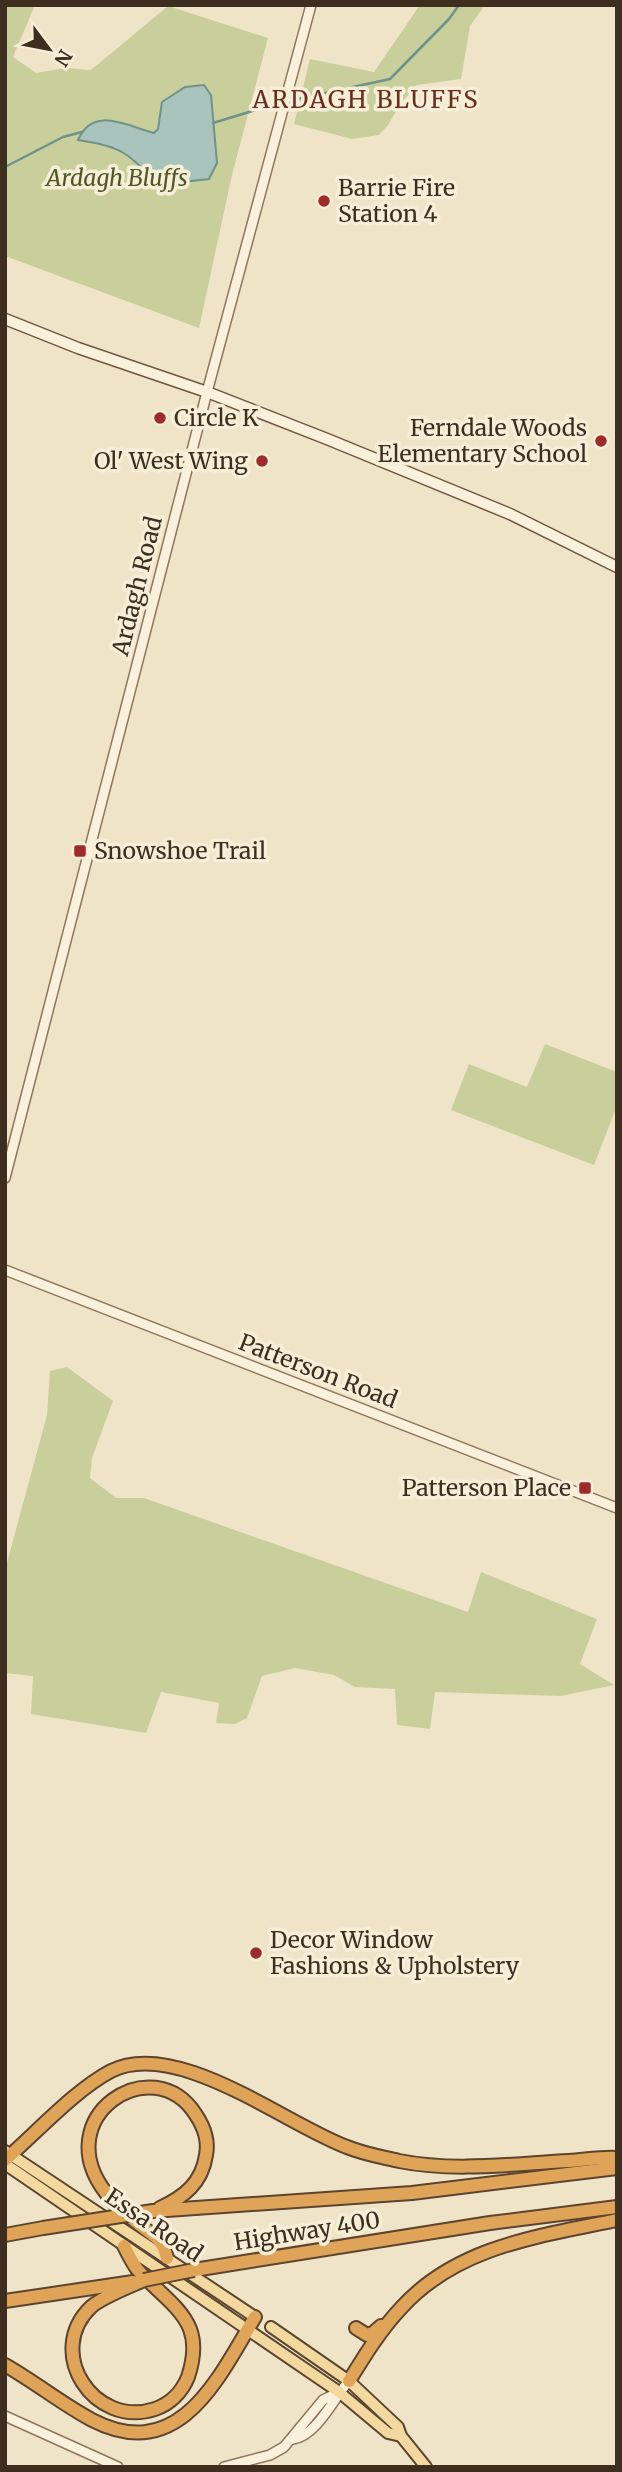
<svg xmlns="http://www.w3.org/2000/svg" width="622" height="2472" font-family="Merriweather,serif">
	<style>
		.green { fill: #c9cf9b }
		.water { fill: #a9c4bc; stroke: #6f938a; stroke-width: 2 }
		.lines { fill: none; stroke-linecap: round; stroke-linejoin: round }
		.stream { stroke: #6f938a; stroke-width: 2.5 }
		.tertiary-casing { stroke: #8d765c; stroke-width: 12 }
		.secondary-casing { stroke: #6f573f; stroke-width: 13 }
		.primary-casing { stroke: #5b4430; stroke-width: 14 }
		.motorway-casing { stroke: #5b4430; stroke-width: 16 }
		.tertiary { stroke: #faf1dc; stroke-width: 9 }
		.secondary { stroke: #faf1dc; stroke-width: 10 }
		.primary { stroke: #f3d9a0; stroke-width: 10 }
		.motorway { stroke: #e0a458; stroke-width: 12 }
		.motorway-bridge-casing { stroke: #5b4430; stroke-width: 16; stroke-linecap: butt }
		.motorway-bridge { stroke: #e0a458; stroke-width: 12 }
		.poi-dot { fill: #9e2a2b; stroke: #f7eed8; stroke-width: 2.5 }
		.labels { text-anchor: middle; stroke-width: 7; stroke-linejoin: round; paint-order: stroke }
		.park-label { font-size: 23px; font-style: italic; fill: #4d5a26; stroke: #f7eed8 }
		.poi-label { font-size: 23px; fill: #3d2e20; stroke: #f7eed8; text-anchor: start }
		.street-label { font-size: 23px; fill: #3d2e20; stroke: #f7eed8 }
		.neighbourhood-label { font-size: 24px; letter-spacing: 2px; fill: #6b2e1e; stroke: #f7eed8 }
	</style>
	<rect width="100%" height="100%" fill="#f0e4c8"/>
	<g class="green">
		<path d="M5,5H35L13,57L36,73L65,68L91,70L168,6L268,38L232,175L199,328L5,256Z"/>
		<path d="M420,5H485L470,26L461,79L417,85L401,103L388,125L379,135L352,139L294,124L310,59L374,72Z"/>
		<path d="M545,1044L617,1072V1106L594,1165L451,1110L469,1064L527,1087Z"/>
		<path d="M67,1367L113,1401L92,1458L90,1478L116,1498H144L468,1612L481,1572L597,1619L580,1664L614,1685L561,1696L435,1692L430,1729L397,1725L395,1689L355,1687L334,1675L295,1668L262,1676L247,1718L235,1724L216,1723L219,1703L161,1692L146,1733L31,1714L33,1676L5,1673V1570L47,1415L50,1371Z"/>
	</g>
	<path class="water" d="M204,85L211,95L217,163L209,179L157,185C129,153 121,146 78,140C93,105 127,126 154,133L158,129L162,102L185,87Z"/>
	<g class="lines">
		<g class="stream">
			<path d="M297,99L390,79L449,19L459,5"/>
			<path d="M213,123L272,105"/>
			<path d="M5,167L63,137L82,132"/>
		</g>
		<defs>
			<g id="tertiary">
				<path d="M5,1178L207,392L311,5"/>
				<path d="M5,1270L617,1508"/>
				<path d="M5,2416L118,2467"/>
				<path d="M293,2439C317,2436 334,2397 349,2381"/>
				<path d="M224,2467L270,2455L284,2447L323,2400L339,2392"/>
			</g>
			<path id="secondary" d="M5,319L78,348L207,392L327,439L510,514L617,567"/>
			<g id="primary">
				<path d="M5,2151L255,2317"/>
				<path d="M5,2164L339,2392L388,2433L401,2436"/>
				<path d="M271,2327L349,2381L398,2427L401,2436L426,2467"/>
			</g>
			<g id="motorway">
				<path d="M5,2160C37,2132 75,2090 111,2071C177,2038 285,2124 347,2147C364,2154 382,2157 399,2161C454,2172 513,2164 569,2161C585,2160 601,2157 617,2158"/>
				<path d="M160,2208C184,2197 202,2183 206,2155C209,2140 204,2127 196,2115C153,2047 47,2117 106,2193C119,2211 141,2225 158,2239L164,2248L167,2258"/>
				<path d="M153,2211L412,2193L617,2168"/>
				<path d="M5,2235L43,2228"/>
				<path d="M124,2246C128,2254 132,2262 137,2269C153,2288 181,2306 190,2329C196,2345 193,2362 188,2377C182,2392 170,2404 155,2409C94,2429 44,2352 91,2307C102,2297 129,2287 144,2280"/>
				<path d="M194,2270L490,2223L617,2207"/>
				<path d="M5,2301L133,2282"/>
				<path d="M356,2328L367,2335L373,2333L381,2326"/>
				<path d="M5,2365C35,2382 62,2404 92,2420C179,2465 218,2379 255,2317"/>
				<path d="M349,2381C365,2355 381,2329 402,2307C458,2246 540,2236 617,2220"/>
			</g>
		</defs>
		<use href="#tertiary" class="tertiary-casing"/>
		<use href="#secondary" class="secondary-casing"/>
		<use href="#primary" class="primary-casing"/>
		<use href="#motorway" class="motorway-casing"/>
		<use href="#tertiary" class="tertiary"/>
		<use href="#secondary" class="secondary"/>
		<use href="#primary" class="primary"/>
		<use href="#motorway" class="motorway"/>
		<defs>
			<g id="motorway-bridge">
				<path d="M43,2228L153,2211"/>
				<path d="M144,2280L194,2270"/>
			</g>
		</defs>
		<use href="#motorway-bridge" class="motorway-bridge-casing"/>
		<use href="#motorway-bridge" class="motorway-bridge"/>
	</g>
	<g class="poi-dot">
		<circle cx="324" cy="201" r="7"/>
		<circle cx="160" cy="418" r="7"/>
		<circle cx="601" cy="441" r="7"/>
		<circle cx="262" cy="461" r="7"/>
		<rect x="73" y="844" width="14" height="14" rx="3.5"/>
		<rect x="578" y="1481" width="14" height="14" rx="3.5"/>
		<circle cx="256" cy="1953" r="7"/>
	</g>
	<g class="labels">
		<g class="park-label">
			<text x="117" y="186">Ardagh Bluffs</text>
		</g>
		<g class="poi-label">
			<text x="338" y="196">Barrie Fire<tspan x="338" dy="26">Station 4</tspan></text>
			<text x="174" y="426">Circle K</text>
			<text x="587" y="436" text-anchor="end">Ferndale Woods<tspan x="587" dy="26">Elementary School</tspan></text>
			<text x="248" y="469" text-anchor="end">Ol' West Wing</text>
			<text x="94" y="859">Snowshoe Trail</text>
			<text x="571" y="1496" text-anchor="end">Patterson Place</text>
			<text x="270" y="1948">Decor Window<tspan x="270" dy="26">Fashions &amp; Upholstery</tspan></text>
		</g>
		<g class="street-label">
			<text transform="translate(137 586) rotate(-76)" y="8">Ardagh Road</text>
			<text transform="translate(318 1371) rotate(21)" y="8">Patterson Road</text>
			<text transform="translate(154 2225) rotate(34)" y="8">Essa Road</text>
			<text transform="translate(307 2231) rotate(-9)" y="8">Highway 400</text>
		</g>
		<g class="neighbourhood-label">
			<text x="366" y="108">ARDAGH BLUFFS</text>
		</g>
	</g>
	<rect width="622" height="2472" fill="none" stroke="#3d2e20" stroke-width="14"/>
	<g transform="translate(49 49) rotate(122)" stroke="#f7eed8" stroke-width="5" paint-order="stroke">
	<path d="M0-5L12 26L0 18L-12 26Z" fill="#3d2e20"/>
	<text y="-10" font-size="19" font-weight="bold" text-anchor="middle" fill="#3d2e20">N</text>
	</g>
</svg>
